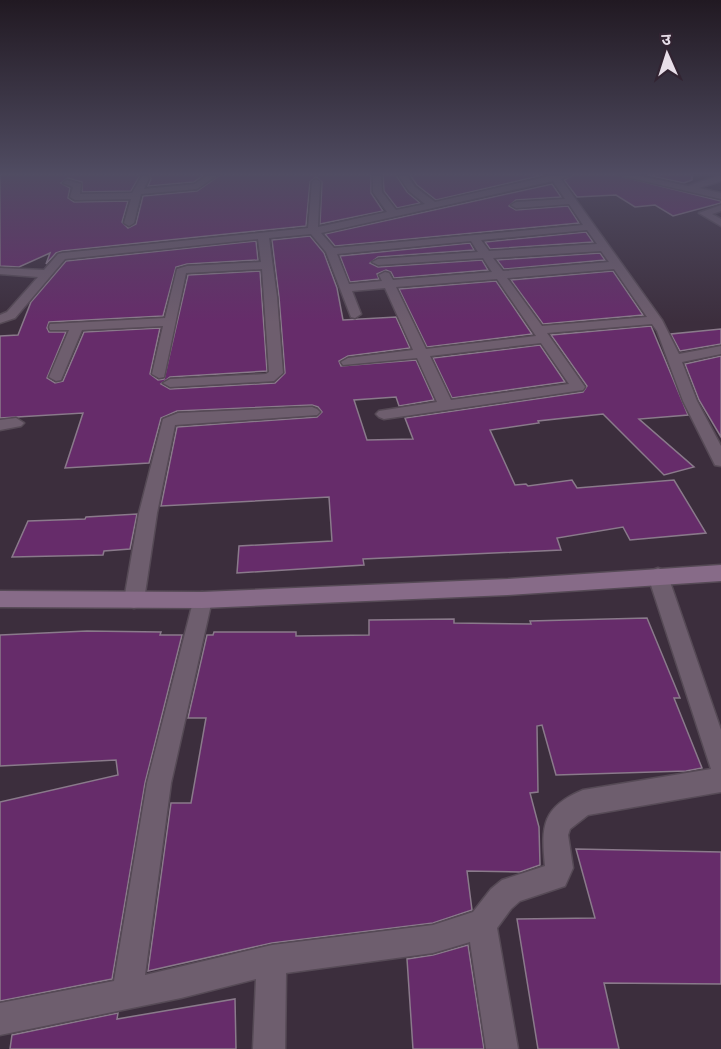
<svg xmlns="http://www.w3.org/2000/svg" width="721" height="1049" font-family="Helvetica,'Noto Sans Devanagari',sans-serif">
	<style>
		.building { fill: #662c6a; stroke: #8a7a8b; stroke-width: 1.5 }
		.lines { fill: none; stroke-linecap: round; stroke-linejoin: round }
		.street-casing { stroke: #564a56; stroke-width: 3 }
		.secondary-casing { stroke: #564a56; stroke-width: 3 }
		.street { fill: #6e5e6e; fill-rule: evenodd }
		.secondary { fill: #876b88; fill-rule: evenodd }
	</style>
	<rect width="100%" height="100%" fill="#3c2e3d"/>
	<g class="building">
		<path d="M0,175H140L131,191L82,192V182L68,178L61,183L70,188L68,198L74,202L128,201L122,222L128,228L136,224L143,196L197,191L220,175H371V193L383,211L320,224L322,182L316,177L310,182L306,226L62,251L56,253L46,264L50,253L19,267L0,266Z"/>
		<path d="M149,175H204L194,182L148,186L151,179Z"/>
		<path d="M383,175H396L407,192L420,203L397,208L384,191Z"/>
		<path d="M410,175H543L436,200L417,185Z"/>
		<path d="M573,175H616L721,201V203L673,216L655,205L635,207L616,195L577,197L564,180Z"/>
		<path d="M647,175H692V180L684,183Z"/>
		<path d="M552,184L561,197L516,200L509,206L516,210L568,206L579,223L335,246L325,234Z"/>
		<path d="M586,232L593,242L490,249L485,242Z"/>
		<path d="M310,236L324,253L337,288L343,320L396,317L410,348L348,356L339,361L341,366L416,360L434,400L399,406L396,397L354,400L367,440L413,439L405,418L583,392L587,386L551,335L651,326L688,415L639,419L694,467L664,475L603,414L538,421L539,423L490,430L515,485L526,484L528,486L572,480L577,488L674,480L706,533L630,540L623,527L557,538L561,550L363,559L364,565L237,573L239,546L332,541L329,497L161,506L177,427L317,417L322,412L318,407L312,405L177,411L161,418L149,463L65,468L83,413L0,418V336L18,335L31,302L66,261L256,241L258,260L187,264L176,267L163,316L49,322L47,328L49,332H66L47,378L55,383L63,381L84,332L160,328L150,374L158,380L164,379L188,275L260,271L267,371L170,377L161,384L170,389L275,383L285,373L279,297L272,240Z"/>
		<path d="M470,243L474,250L378,257L370,263L378,267L482,260L488,270L394,278L391,272L386,270L377,274L379,279L350,282L340,256Z"/>
		<path d="M600,253L605,260L504,269L497,260Z"/>
		<path d="M613,271L643,315L543,324L511,280Z"/>
		<path d="M496,281L532,334L427,347L399,289Z"/>
		<path d="M721,329V344L680,351L671,334Z"/>
		<path d="M540,345L565,382L452,398L433,358Z"/>
		<path d="M721,356V437L699,400L685,364Z"/>
		<path d="M137,514L130,549L104,551L103,555L12,557L28,521L85,519L86,517Z"/>
		<path d="M647,618L680,698H674L702,768L686,771L556,775L542,725L537,726L538,792L530,793L539,827L540,865L520,872L467,871L472,910L433,923L272,943L148,971L171,803H191L206,718H188L207,635H213L214,632H296V636L369,635V620L454,619V623L531,624L530,621Z"/>
		<path d="M87,631L161,632L160,635H182L145,783L112,979L0,1001V802L118,775L116,760L0,766V635Z"/>
		<path d="M576,849L721,852V984L604,983L619,1049H538L517,919L595,918Z"/>
		<path d="M468,945L484,1049H413L407,959L433,955Z"/>
		<path d="M235,999L236,1049H10L12,1035L118,1013L117,1019Z"/>
	</g>
	<g class="lines">
		<defs>
			<g id="street">
				<path d="M145,175L149,178L144,189L195,184L208,175H218L197,189L141,194L134,223L129,226L124,223L131,199L75,200L70,197L73,187L63,183L67,180L81,184L80,194L132,193L142,176Z"/>
				<path d="M373,175H381L382,192L396,210L425,204L409,191L398,175H407L415,187L435,202L554,175H571L561,179L662,320L679,354L721,346V354L682,362L697,401L721,446V466L715,465L683,401L657,331L652,324L547,333L585,387L583,390L384,419L379,417L376,414L379,411L437,402L417,358L343,365L341,362L348,358L413,350L385,288L352,291L361,314L355,318L351,317L326,252L311,234L269,238L277,297L283,373L274,381L170,387L163,383L170,379L266,374L269,372L262,269L186,273L164,377L159,378L152,374L163,326L82,330L61,380L56,381L49,377L69,330H50L49,327L50,324L165,318L177,269L187,266L261,262L258,239L65,259L15,318L0,323V315L7,312L38,277L0,274V268L44,270L58,254L62,253L308,228L312,182L316,179L320,182L318,227L387,212L373,192ZM553,181L565,199L516,202L511,205L516,208L569,204L583,225L334,248L321,233ZM587,230L597,244L489,251L481,240ZM471,241L478,252L378,259L372,262L378,265L483,258L492,272L393,280L389,273L385,272L379,275L382,281L349,284L337,254ZM601,251L609,262L503,271L493,258ZM614,269L647,317L542,326L507,278ZM497,279L536,336L426,349L396,287ZM541,343L569,384L451,400L430,356Z"/>
				<path d="M618,175H635L688,186L721,175V181L699,188L721,193V199Z"/>
				<path d="M721,205V211L712,214L721,219V226L699,213Z"/>
				<path d="M312,407L317,409L320,412L317,415L175,425L157,513L144,600L141,606L134,608L127,606L124,600L139,513L163,419L178,413Z"/>
				<path d="M16,418L24,423L21,426L0,430V420Z"/>
				<path d="M658,568L665,571L668,576L721,730V792L588,815L570,829L568,835L573,868L565,886L520,901L511,909L497,928L518,1049H486L470,942L433,953L286,973L285,1049H253L256,979L181,998L0,1035V1003L114,981L147,783L195,594L202,592L209,594L212,600L171,783L145,975L272,945L433,925L473,912L491,889L502,880L545,866C541,826 542,807 583,790L711,769L648,576L651,571Z"/>
			</g>
			<path id="secondary" d="M721,565V581L508,595L202,608L0,607V591L202,592L508,579Z"/>
		</defs>
		<use href="#street" class="street-casing"/>
		<use href="#secondary" class="secondary-casing"/>
		<use href="#street" class="street"/>
		<use href="#secondary" class="secondary"/>
	</g>
	<linearGradient id="sky" x2="0" y2="1"><stop stop-color="#211922"/><stop offset="0.54" stop-color="#504c62"/><stop offset="1" stop-color="#504c62" stop-opacity="0"/></linearGradient>
	<rect width="721" height="322" fill="url(#sky)"/>
	<g transform="translate(667 54) rotate(357)" stroke="#322432" stroke-width="4.5" paint-order="stroke">
	<path d="M0-4.5L10 22L0 15L-10 22Z" fill="#e8dfe9"/>
	<text y="-9" font-size="16" font-weight="bold" text-anchor="middle" fill="#e8dfe9">उ</text>
	</g>
</svg>
